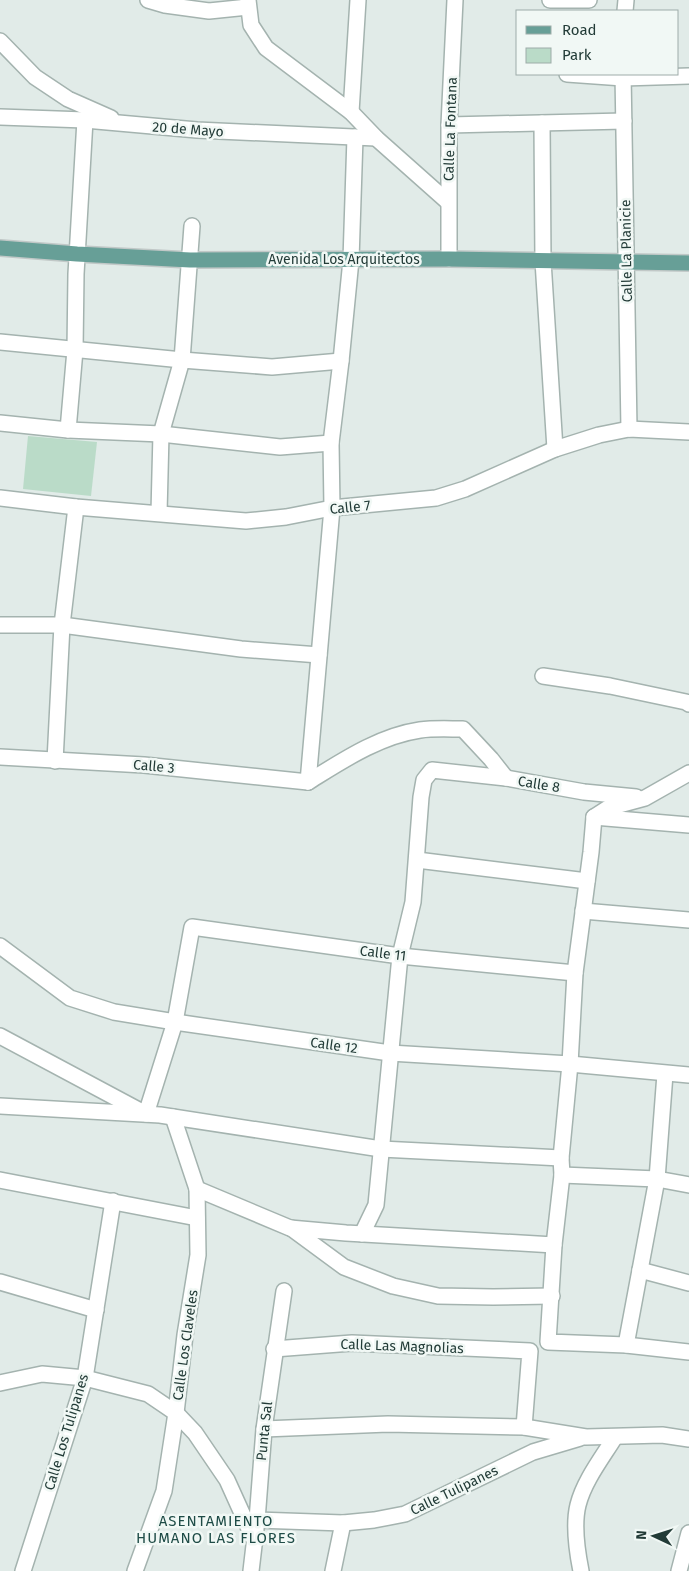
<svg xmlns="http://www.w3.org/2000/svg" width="689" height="1571" font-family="'Fira Sans',sans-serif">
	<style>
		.green { fill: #badbc8 }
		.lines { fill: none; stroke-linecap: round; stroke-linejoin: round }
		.street-casing { stroke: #a4b3af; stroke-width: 18 }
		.primary-casing { stroke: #c1c8c7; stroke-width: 18 }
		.street { stroke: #fff; stroke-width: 15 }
		.primary { stroke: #679f97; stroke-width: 15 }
		.labels { text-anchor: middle; stroke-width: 5; stroke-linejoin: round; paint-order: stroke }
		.street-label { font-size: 14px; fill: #223b37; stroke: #f1f8f5 }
		.neighbourhood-label { font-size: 15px; letter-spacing: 1px; fill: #1f4c47; stroke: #f1f8f5 }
	</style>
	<rect width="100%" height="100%" fill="#e1ebe8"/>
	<path class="green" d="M28,436L97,442L91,496L23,489Z"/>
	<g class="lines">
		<defs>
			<g id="street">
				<path d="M148,0L165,5L209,11L248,7"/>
				<path d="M248,0L251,25L266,48L351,112L376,138L448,202"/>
				<path d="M550,0H589"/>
				<path d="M625,11L626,0"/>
				<path d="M0,41L35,77L68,99L111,118"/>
				<path d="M567,74L623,78L689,76"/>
				<path d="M623,74L629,429"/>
				<path d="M351,112L358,0"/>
				<path d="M0,117L85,120L197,130L376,138"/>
				<path d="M542,123L543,261L555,449"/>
				<path d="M449,125L624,121"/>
				<path d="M449,259V125L455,0"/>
				<path d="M0,342L182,360L272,367L341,361"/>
				<path d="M0,423L68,430L161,434L280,447L331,443"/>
				<path d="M68,430L75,350L76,274L85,120"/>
				<path d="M0,498L76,507L246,521L286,517L332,508L436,498L465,489L555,449L599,435L629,429L689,432"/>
				<path d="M159,513L161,434L182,360L192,226"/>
				<path d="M0,625H62L241,649L319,655"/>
				<path d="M543,676L610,686L686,702L689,704"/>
				<path d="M0,757L144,765L308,782"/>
				<path d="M55,761L62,625L76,507"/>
				<path d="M689,773L645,798L608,808L594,817L591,852L575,973L570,1064L561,1158L562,1175L554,1245L548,1342L626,1345L689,1352"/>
				<path d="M308,782L332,508L331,443L341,361L351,260L355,137"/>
				<path d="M308,782C342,761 379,736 420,730C434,728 449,729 463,729L491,759L506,778"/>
				<path d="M594,817L689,825"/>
				<path d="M417,860L587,881"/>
				<path d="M583,911L689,920"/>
				<path d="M0,946L70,998L114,1012L175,1022L390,1053L570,1064L689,1075"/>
				<path d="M0,1036L146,1114L175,1022L192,927L400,956L575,973"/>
				<path d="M0,1106L160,1115L381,1149L561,1158"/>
				<path d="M562,1175L657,1179L689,1185"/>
				<path d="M0,1180L197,1218"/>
				<path d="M197,1189L290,1228L346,1233L554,1245"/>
				<path d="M291,1228L344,1267L393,1286L438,1296L493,1297L552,1296"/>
				<path d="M362,1234L376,1205L400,956L413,902L421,797L424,780L432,770L506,778L584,792L636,797"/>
				<path d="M640,1270L689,1283"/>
				<path d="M0,1282L96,1310"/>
				<path d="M626,1345L657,1179L665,1074"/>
				<path d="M274,1349L352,1343L530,1351L524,1427"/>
				<path d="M0,1383L42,1374L85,1378L148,1394L176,1413L195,1433L227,1480L255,1542"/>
				<path d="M264,1429L388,1424L524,1427L586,1437L662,1435L689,1439"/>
				<path d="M257,1520L343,1523L374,1520L405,1514L533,1452L580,1438"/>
				<path d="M23,1571L85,1378L113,1201"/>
				<path d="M135,1571L164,1491L176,1413L185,1335L198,1255L197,1189L173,1117"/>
				<path d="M251,1571L257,1520L264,1429L284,1291"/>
				<path d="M333,1571L343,1523"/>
				<path d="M581,1571C577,1551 573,1525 578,1505C584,1481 602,1458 615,1437"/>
				<path d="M679,1571L689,1533"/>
			</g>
			<path id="primary" d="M0,248L77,254L190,260L449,259L689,263"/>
		</defs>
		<use href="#street" class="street-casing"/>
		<use href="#primary" class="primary-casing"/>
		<use href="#street" class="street"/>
		<use href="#primary" class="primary"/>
	</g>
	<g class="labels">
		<g class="street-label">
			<text transform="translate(188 129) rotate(4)" y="5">20 de Mayo</text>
			<text transform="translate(450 129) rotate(-88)" y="5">Calle La Fontana</text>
			<text transform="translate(626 251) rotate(-91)" y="5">Calle La Planicie</text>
			<text x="344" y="264">Avenida Los Arquitectos</text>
			<text transform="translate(350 507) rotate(-6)" y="5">Calle 7</text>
			<text transform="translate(154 766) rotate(5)" y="5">Calle 3</text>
			<text transform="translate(539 784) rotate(9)" y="5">Calle 8</text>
			<text transform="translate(383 953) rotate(7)" y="5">Calle 11</text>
			<text transform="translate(334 1045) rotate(8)" y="5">Calle 12</text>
			<text transform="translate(185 1345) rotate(-82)" y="5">Calle Los Claveles</text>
			<text transform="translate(402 1346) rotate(2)" y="5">Calle Las Magnolias</text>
			<text transform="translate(264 1431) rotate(-84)" y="5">Punta Sal</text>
			<text transform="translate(66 1432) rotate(-73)" y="5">Calle Los Tulipanes</text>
			<text transform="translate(454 1490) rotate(-26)" y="5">Calle Tulipanes</text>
		</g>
		<g class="neighbourhood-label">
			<text x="216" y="1526">ASENTAMIENTO<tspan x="216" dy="17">HUMANO LAS FLORES</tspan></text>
		</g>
	</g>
	<rect x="516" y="10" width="162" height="65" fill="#f1f8f5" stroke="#9eaca9"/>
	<rect x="526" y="26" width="25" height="8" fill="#679f97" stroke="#9eaca9"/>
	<text x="562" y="35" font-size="15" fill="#223b37">Road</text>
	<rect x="526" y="48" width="25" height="15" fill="#badbc8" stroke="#9eaca9"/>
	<text x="562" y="60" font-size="15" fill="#223b37">Park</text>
	<g transform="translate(654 1536) rotate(274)" stroke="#f1f8f5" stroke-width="4" paint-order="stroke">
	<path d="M0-4L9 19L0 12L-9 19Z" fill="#223b37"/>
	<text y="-8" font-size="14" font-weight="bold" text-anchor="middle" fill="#223b37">N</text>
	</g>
</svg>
